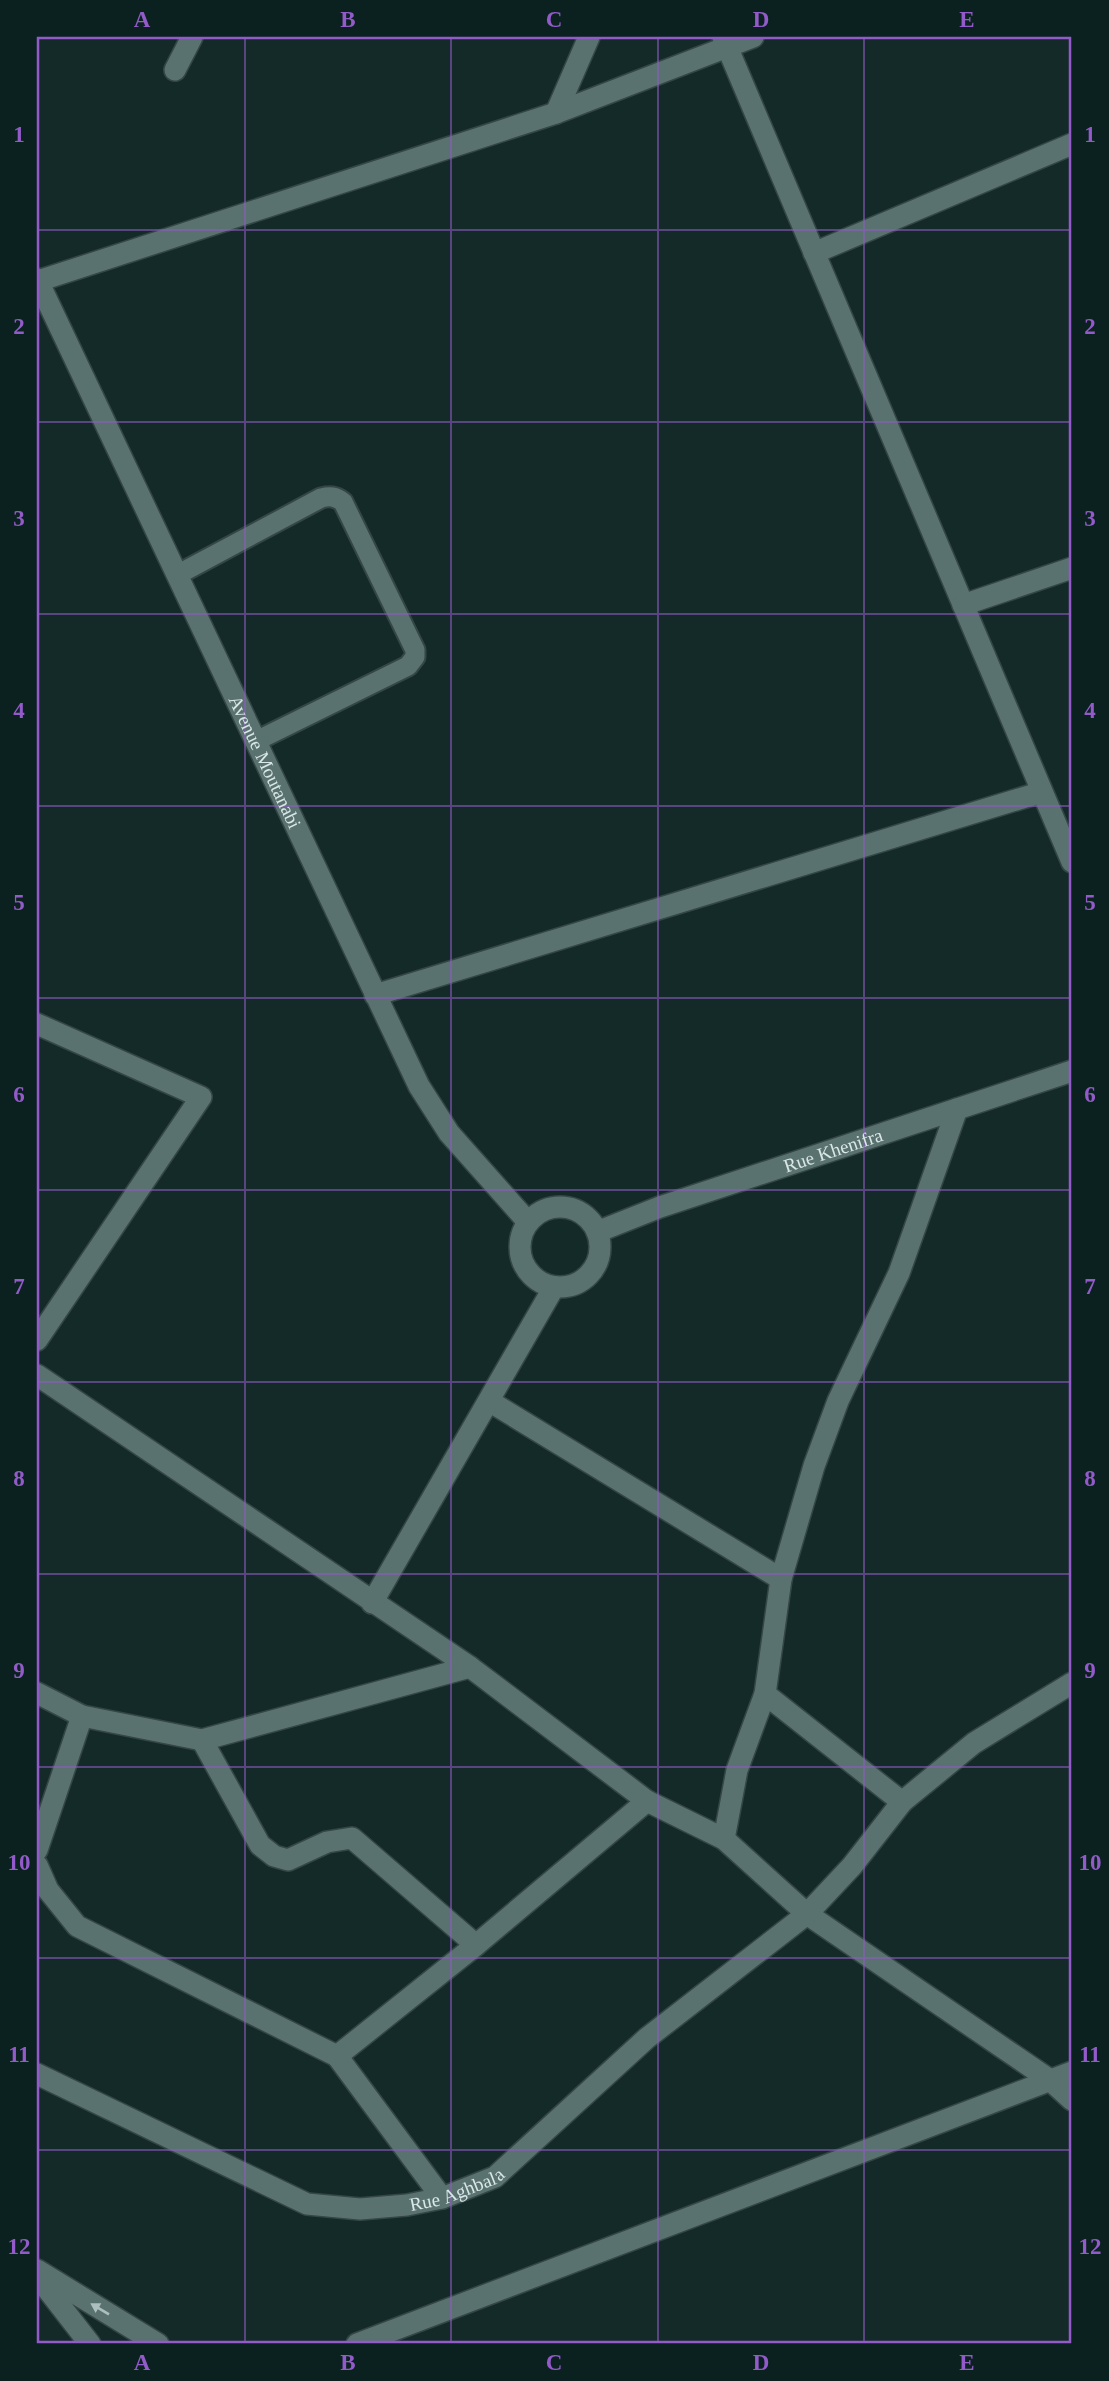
<svg xmlns="http://www.w3.org/2000/svg" width="1109" height="2381" font-family="'Times New Roman',serif">
	<style>
		.lines { fill: none; stroke-linecap: round; stroke-linejoin: round }
		.lane-casing { stroke: #344645; stroke-width: 23 }
		.street-casing { stroke: #344645; stroke-width: 24 }
		.secondary-casing { stroke: #344645; stroke-width: 24 }
		.lane { stroke: #597270; stroke-width: 19 }
		.street { stroke: #597270; stroke-width: 21 }
		.secondary { stroke: #597270; stroke-width: 21 }
		.oneway { fill: #acbebd }
		.grid { fill: none; stroke: #925bc9; stroke-width: 2; stroke-opacity: 0.55 }
		.labels { text-anchor: middle; stroke-width: 7; stroke-linejoin: round; paint-order: stroke }
		.street-label { font-size: 19px; fill: #d9e7e6; stroke: #0a211f }
		.neatline { fill: none; stroke: #925bc9; stroke-width: 2.5 }
		.grid-label { font-size: 23px; text-anchor: middle; font-weight: bold; fill: #925bc9 }
	</style>
	<rect width="100%" height="100%" fill="#142a29"/>
	<g class="lines">
		<defs>
			<path id="lane" d="M177,575L321,498C330,496 335,496 343,502L415,650V657L408,666L256,741"/>
			<g id="street">
				<path d="M723,37L1072,862"/>
				<path d="M175,70L192,37"/>
				<path d="M556,113L589,37"/>
				<path d="M814,253L1072,144"/>
				<path d="M38,281L556,113L753,37"/>
				<path d="M963,605L1072,568"/>
				<path d="M375,995L1042,792"/>
				<path d="M37,1024L201,1097L37,1340"/>
				<path d="M37,1375L470,1667L647,1801L724,1839L807,1914L1050,2080L1072,2100"/>
				<path d="M489,1401L781,1579"/>
				<path d="M372,1603L554,1287"/>
				<path d="M37,1693L82,1716L202,1740L470,1667"/>
				<path d="M765,1694L902,1802"/>
				<path d="M202,1740L260,1845L274,1856L288,1860L327,1842L352,1838L476,1945"/>
				<path d="M724,1839L737,1770L765,1694L781,1579L814,1466L838,1401L899,1273L957,1109"/>
				<path d="M37,1850L82,1716"/>
				<path d="M37,1865L48,1890L77,1926L337,2056L476,1945L647,1801"/>
				<path d="M337,2056L442,2198"/>
				<path id="s1" d="M37,2074L307,2204L360,2209L407,2205L442,2198L495,2177L647,2038L807,1914L852,1866L902,1802L974,1743L1072,1683"/>
			</g>
			<g id="secondary">
				<path id="s2" d="M37,279L419,1086L449,1133L528,1222"/>
				<circle cx="560" cy="1247" r="40"/>
				<path id="s3" d="M597,1232L660,1207L1072,1071"/>
				<path d="M37,2270L158,2344"/>
				<path d="M38,2277L90,2344"/>
				<path d="M357,2344L1072,2072"/>
			</g>
		</defs>
		<use href="#lane" class="lane-casing"/>
		<use href="#street" class="street-casing"/>
		<use href="#secondary" class="secondary-casing"/>
		<use href="#lane" class="lane"/>
		<use href="#street" class="street"/>
		<use href="#secondary" class="secondary"/>
	</g>
	<defs><path id="oneway-solid" d="M-6-.8H1V-3.2L6.5 0L1 3.2V.8H-6Z" transform="scale(1.75)"/></defs>
	<use class="oneway" href="#oneway-solid" transform="translate(100 2309) rotate(-149)"/>
	<path class="grid" d="M245,37V2344M451,37V2344M658,37V2344M864,37V2344M37,230H1072M37,422H1072M37,614H1072M37,806H1072M37,998H1072M37,1190H1072M37,1382H1072M37,1574H1072M37,1767H1072M37,1958H1072M37,2150H1072"/>
	<g class="labels">
		<g class="street-label">
			<text dy="7" stroke="none"><textPath href="#s2" startOffset="534">Avenue Moutanabi</textPath></text>
			<text dy="7" stroke="none"><textPath href="#s3" startOffset="250">Rue Khenifra</textPath></text>
			<text dy="7" stroke="none"><textPath href="#s1" startOffset="452">Rue Aghbala</textPath></text>
		</g>
	</g>
	<rect width="1109" height="2381" fill="none" stroke="#0a211f" stroke-width="77"/>
	<rect x="38" y="38" width="1032" height="2304" class="neatline"/>
	<g class="grid-label">
		<text x="142" y="27">A</text>
		<text x="348" y="27">B</text>
		<text x="554" y="27">C</text>
		<text x="761" y="27">D</text>
		<text x="967" y="27">E</text>
		<text x="19" y="142">1</text>
		<text x="1090" y="142">1</text>
		<text x="19" y="334">2</text>
		<text x="1090" y="334">2</text>
		<text x="19" y="526">3</text>
		<text x="1090" y="526">3</text>
		<text x="19" y="718">4</text>
		<text x="1090" y="718">4</text>
		<text x="19" y="910">5</text>
		<text x="1090" y="910">5</text>
		<text x="19" y="1102">6</text>
		<text x="1090" y="1102">6</text>
		<text x="19" y="1294">7</text>
		<text x="1090" y="1294">7</text>
		<text x="19" y="1486">8</text>
		<text x="1090" y="1486">8</text>
		<text x="19" y="1678">9</text>
		<text x="1090" y="1678">9</text>
		<text x="19" y="1870">10</text>
		<text x="1090" y="1870">10</text>
		<text x="19" y="2062">11</text>
		<text x="1090" y="2062">11</text>
		<text x="19" y="2254">12</text>
		<text x="1090" y="2254">12</text>
		<text x="142" y="2370">A</text>
		<text x="348" y="2370">B</text>
		<text x="554" y="2370">C</text>
		<text x="761" y="2370">D</text>
		<text x="967" y="2370">E</text>
	</g>
</svg>
